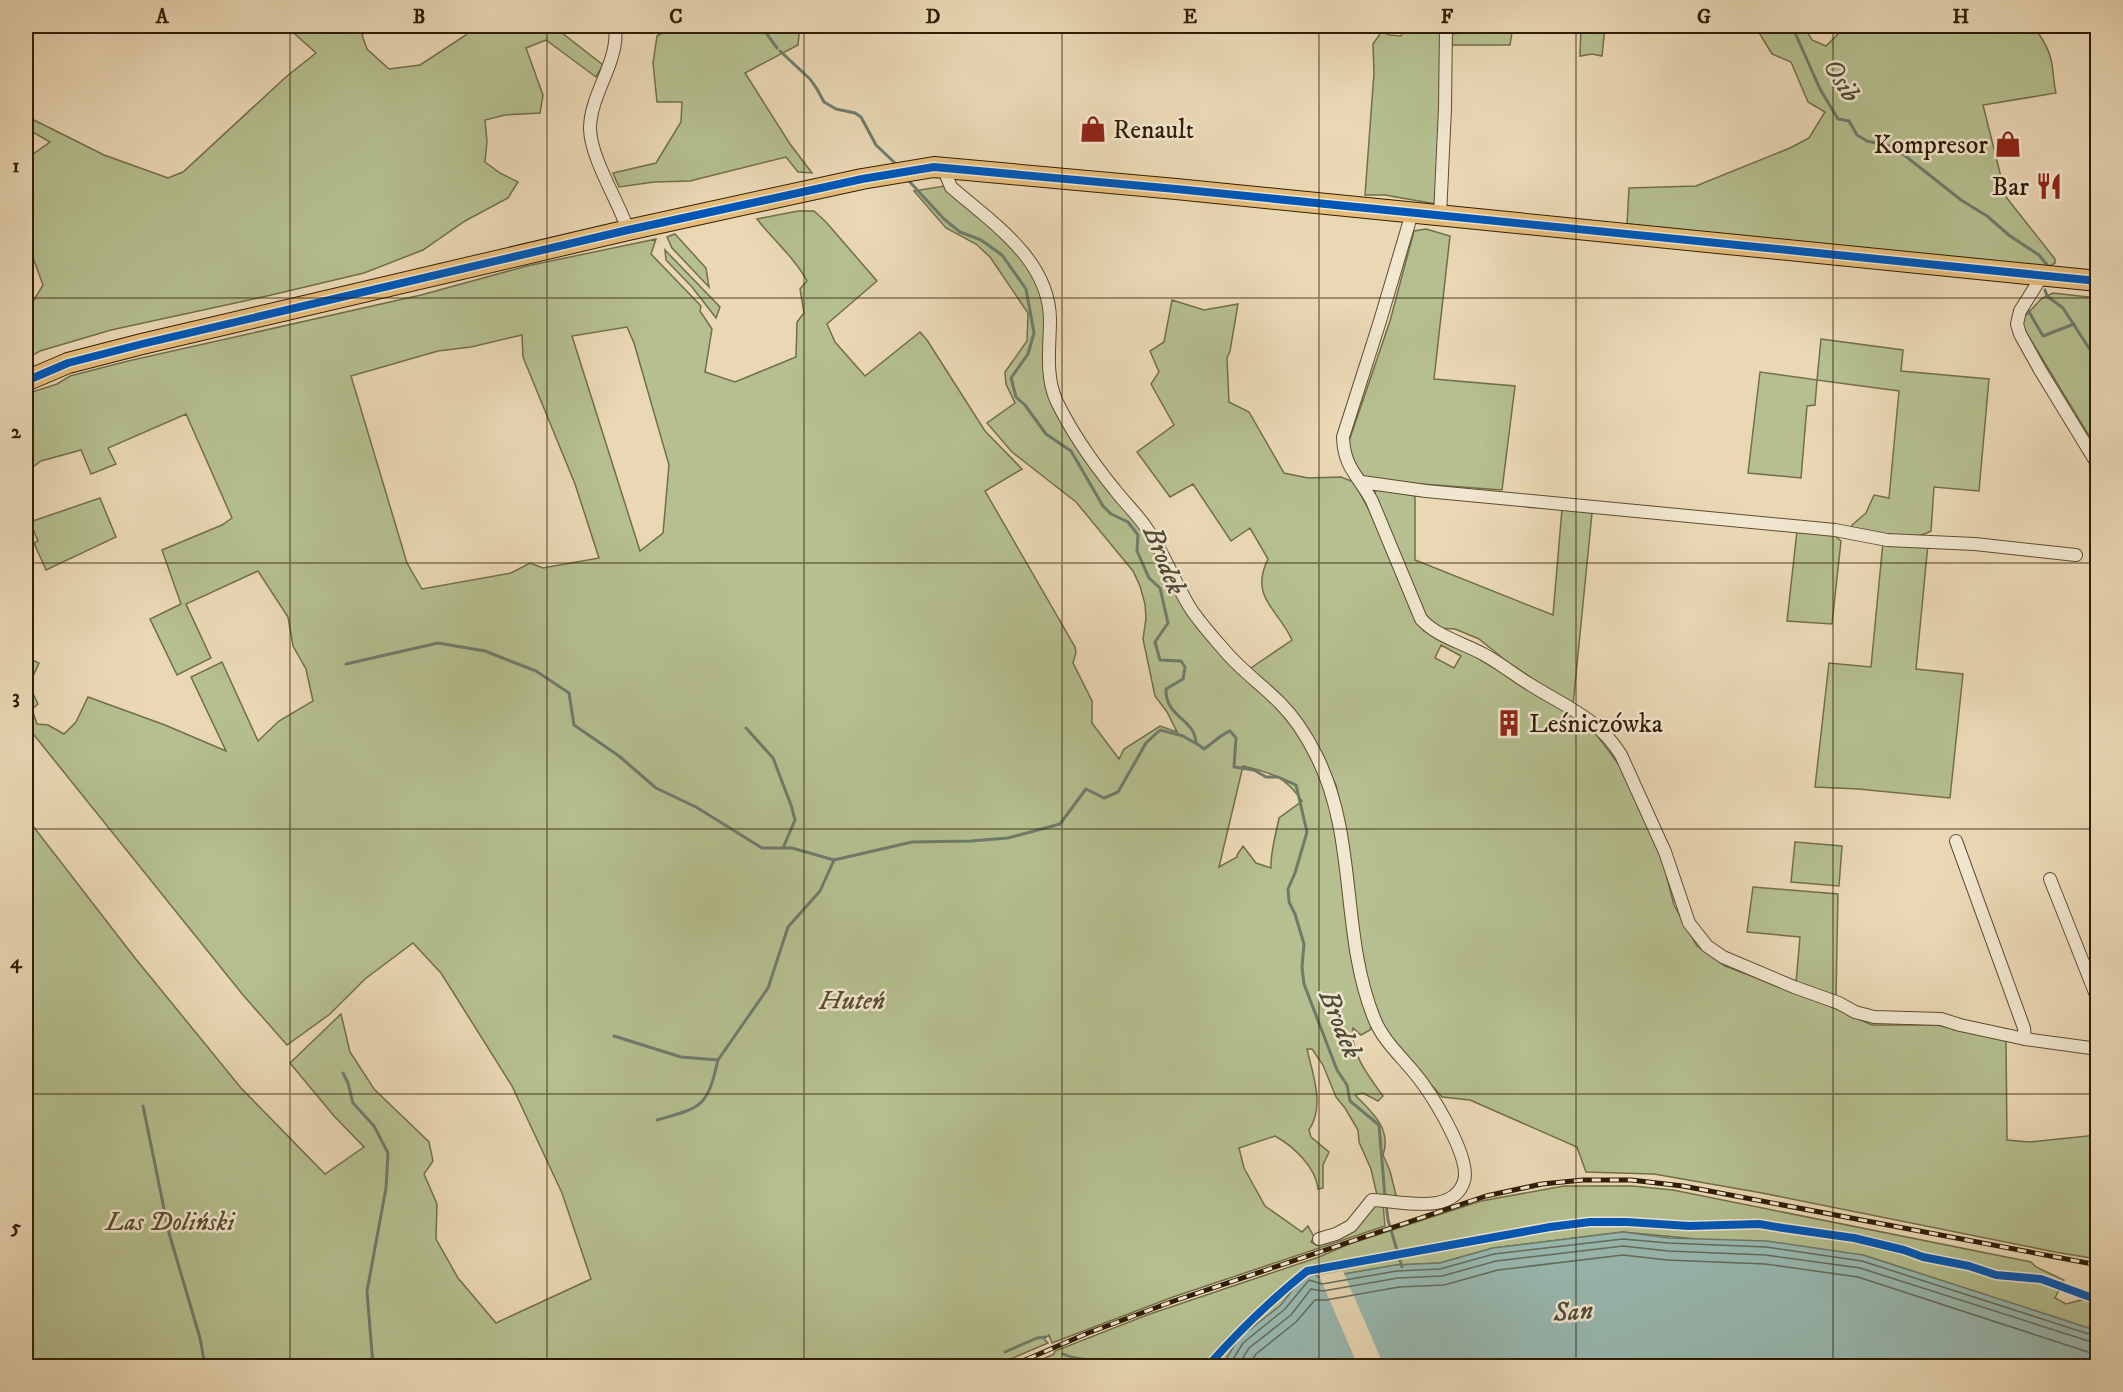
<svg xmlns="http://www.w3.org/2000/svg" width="2123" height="1392" font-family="'IM FELL DW Pica',serif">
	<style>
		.green { fill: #b5bf8f; stroke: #726e49; stroke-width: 1.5; fill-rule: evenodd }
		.water { fill: #98b9b1; stroke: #6e7b6b; stroke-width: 1.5 }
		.pier { fill: #ead8b5 }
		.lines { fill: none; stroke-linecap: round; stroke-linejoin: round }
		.shore { stroke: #646b5a; stroke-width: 1.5 }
		.stream { stroke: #6e7b6b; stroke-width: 3 }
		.minor-casing { stroke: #5e4c30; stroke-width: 14 }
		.primary-casing { stroke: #301d03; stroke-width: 22 }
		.minor { stroke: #f1e6cf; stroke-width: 12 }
		.primary { stroke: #e5bc7a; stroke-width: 20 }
		.rail-casing { stroke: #301d03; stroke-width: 5 }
		.rail { stroke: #f1e6cf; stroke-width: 3; stroke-dasharray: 9; stroke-linecap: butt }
		.cycleway-casing { stroke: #f1e6cf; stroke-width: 11 }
		.cycleway { stroke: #0057b8; stroke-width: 8 }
		.grid { fill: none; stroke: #301d03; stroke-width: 1.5; stroke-opacity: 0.55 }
		.labels { text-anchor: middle; stroke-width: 5; stroke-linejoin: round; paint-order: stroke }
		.poi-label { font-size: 26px; fill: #301d03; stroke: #f1e6cf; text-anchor: start }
		.park-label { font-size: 26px; font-style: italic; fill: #584e2d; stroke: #f1e6cf }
		.water-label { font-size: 27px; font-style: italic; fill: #4f4c37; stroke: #f1e6cf }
		.neatline { fill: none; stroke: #301d03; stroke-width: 2 }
		.grid-label { font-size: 20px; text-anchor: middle; font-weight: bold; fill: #301d03 }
	</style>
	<rect width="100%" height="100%" fill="#ead8b5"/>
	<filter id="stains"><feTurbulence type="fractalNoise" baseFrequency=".00333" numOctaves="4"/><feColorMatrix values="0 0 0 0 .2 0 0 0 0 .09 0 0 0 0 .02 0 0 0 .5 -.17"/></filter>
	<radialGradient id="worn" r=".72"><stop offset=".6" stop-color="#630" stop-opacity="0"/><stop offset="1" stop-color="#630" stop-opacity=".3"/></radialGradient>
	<g class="green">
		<path d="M286,26H373L362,35L367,49L389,69L420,65L466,35L472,26H553L603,65L596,77L546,40L526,48L543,95L540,113L505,115L485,120L487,141L485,162L500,173L518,182L508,198L465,221L423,250L364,273L267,296L111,330L40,351L26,359V308L34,300L43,285L32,255L26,256V159L50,142L26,128V116L104,155L168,178L183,172L287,76L316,53Z"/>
		<path d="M673,26H800L798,45L745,73L790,144L812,173L798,172L786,157L690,181L654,182L619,187L613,173L656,163L681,122L682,102H657L653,63L657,36Z"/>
		<path d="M1405,26H1441L1440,117L1436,204L1385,195H1365L1374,73L1373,44L1382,31L1389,35L1401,36Z"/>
		<path d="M1463,26H1513L1510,45H1450L1451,34L1462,33Z"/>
		<path d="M1581,26H1605L1602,56L1592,54L1580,56Z"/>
		<path d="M1755,26H1804L1812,40L1826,46L1845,27L1849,26H2034C2040,36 2049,47 2051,60C2054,71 2053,82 2056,93L1983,105L2006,197L2055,259V263L2046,268L1627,224L1629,188L1696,186L1790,148L1809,138L1825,112L1808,102L1791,62L1772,54Z"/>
		<path d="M945,186L1001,234L1033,270L1047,314V384L1141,524L1176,590L1289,719L1322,772L1349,848L1336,785L1310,734L1248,670L1292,640C1278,609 1249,597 1268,559L1250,528L1231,541L1193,484L1170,497L1137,452L1174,425L1151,384L1159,372L1150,351L1164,342L1172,300L1204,310L1238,304L1230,351L1227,358L1229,402L1249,412L1284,473L1308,478L1341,477L1354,482L1370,512L1424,631L1471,654L1591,727L1619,765L1644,817L1660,851L1674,905L1697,946L1725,966L1816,1000L1872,1025H1938L2006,1041L2007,1140L2029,1142L2097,1135V1259L2055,1252L1762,1193L1654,1174L1586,1172L1577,1147L1470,1100L1442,1097L1398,1047L1373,1023L1370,1030L1361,1035L1353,1028C1350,1053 1369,1077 1383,1096L1378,1101L1363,1093L1355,1095C1372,1112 1392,1129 1383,1155L1390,1171L1397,1199L1377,1195L1371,1169L1359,1142L1358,1130L1345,1108L1336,1097L1323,1065L1312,1049H1307C1313,1075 1325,1106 1309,1130L1311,1137L1329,1152L1323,1165V1188L1318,1189C1316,1167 1293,1146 1275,1136L1239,1148L1244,1168L1265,1206L1302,1232L1308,1226L1314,1237L1311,1242L1316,1245L1350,1230L1374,1203L1383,1204L1385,1226L1173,1297L1052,1343L1049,1335L1044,1339L1048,1343L994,1366H26V822L33,826L135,958L241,1088L325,1174L364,1147L334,1116L290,1063L341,1014L350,1052L356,1061L374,1089L429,1142L433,1161L424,1174L437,1204L436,1239L458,1278L496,1323L591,1279L562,1193L512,1086L441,973L413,943L365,979L330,1014L287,1045L243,995L26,725V657L39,663L29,685L38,704L32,709L37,724L48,725L64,734L76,722L88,697L165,725L226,751L191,677L222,662L258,741L279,721L313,701L306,669L293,646L288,617L258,571L186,604L211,658L177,675L150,619L181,604L162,550L222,525L232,518L186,414L108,448L116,464L91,474L81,450L41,461L26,472V394L57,384L70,376L128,361L421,295L527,266L656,239L651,254L701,306L700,311L712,329L705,372L735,382L796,357L797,322L804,313L800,289L807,281C795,258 773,240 757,219L798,211H814L826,222L877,281L827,324L835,342L865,376L920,332L927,340L985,431L1022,469L985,491L1075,647L1076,652L1073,663L1092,701V723L1119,759L1124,749L1160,726L1177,732L1167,712L1155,696L1143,639L1146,618L1145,604L1140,586L1133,571L1076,502L1012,452L987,423L1015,403L1006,384L1005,372L1027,341L1028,313L990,257L976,244L946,228L914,191ZM627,327L634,343L669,465L663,533L640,551L572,336ZM522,335L523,357L575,484L599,558L543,568L530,563L511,573L422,589L407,563L351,376L438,351L471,347ZM1441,645L1461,656L1454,668L1435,658ZM1243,766C1273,774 1284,775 1302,801L1279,818C1276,834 1270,853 1271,868L1256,863L1243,846L1237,855V857L1219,867Z"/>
		<path d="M1426,229L1450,236L1434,379L1515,386L1502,490L1394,482L1366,478L1357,469L1349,455V441L1390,321L1414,231Z"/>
		<path d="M675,234L706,268L709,287L672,248L667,237Z"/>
		<path d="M665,250L720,307L716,318L692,287L666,260Z"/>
		<path d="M2053,293L2097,298V449L2020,322L2042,298Z"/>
		<path d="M1821,339L1903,350L1901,371L1989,379L1979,491L1934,487L1931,531C1908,544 1876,534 1852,529V525L1866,513L1874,495L1889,498L1899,391L1817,380L1815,405L1807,406L1801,478L1748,473L1760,372L1817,380Z"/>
		<path d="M1379,489L1415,496V560L1553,615L1562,509L1592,513L1573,705L1510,664L1479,639L1455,629L1435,628L1427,621L1376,501L1375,492Z"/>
		<path d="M100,498L116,537L46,570L34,543L38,541L30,522Z"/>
		<path d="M1797,531L1833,534L1841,541L1832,624L1787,621Z"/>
		<path d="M1883,542L1928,544L1916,669L1963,674L1950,798L1858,789L1815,787L1829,663L1871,667Z"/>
		<path d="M1795,842L1842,846L1839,886L1791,882Z"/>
		<path d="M1753,887L1838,894L1836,997L1796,983L1800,937L1747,932Z"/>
		<path d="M1564,1186H1632L1673,1190L2031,1262L2036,1267L2064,1280L2055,1298L2066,1304L2085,1299L2097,1289V1331L1863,1255L1623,1232L1493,1248L1440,1263L1396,1265L1321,1278L1307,1271L1281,1305L1238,1339L1222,1366H1074C1063,1363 1041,1366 1028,1366L1054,1354L1055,1351L1147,1315L1319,1257L1349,1244L1481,1201Z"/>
	</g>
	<path class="water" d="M1623,1232L1669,1238L1767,1241L1863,1255L2098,1331L2097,1366H1222L1238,1339L1281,1305L1307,1271L1321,1278L1396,1265L1440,1263L1493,1248Z"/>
	<path class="pier" d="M1343,1271L1384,1366H1358L1318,1273L1322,1275Z"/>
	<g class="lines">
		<g class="shore">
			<path d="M1229,1366L1243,1343L1285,1309L1309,1280L1322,1284L1397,1271L1440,1269L1494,1254L1623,1239L1668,1243L1766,1247L1862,1261L2098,1337"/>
			<path d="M1238,1366L1249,1348L1291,1315L1311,1289L1323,1291L1398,1278L1442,1276L1496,1261L1623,1246L1668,1251L1766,1255L1860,1268L2098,1344"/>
			<path d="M1248,1366L1256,1354L1296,1322L1315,1300H1326L1399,1287L1444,1285L1498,1270L1623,1255L1667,1260L1765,1264L1858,1277L2088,1352L2098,1353"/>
		</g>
		<g class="stream">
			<path d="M761,26L777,48"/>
			<path d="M1792,26L1820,89L1838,119L1849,121L1857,135L1867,141L1894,147L1961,200L1987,216L2010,236L2039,255L2048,266"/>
			<path d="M780,51L810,79L817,89L824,102L836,109L855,113L861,117L876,145L895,163"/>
			<path d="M908,180L944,219L960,232L981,240L1002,255L1026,289L1034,333L1028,354L1011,378L1016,397L1025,405L1046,434L1071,451L1103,506L1111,514L1128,522L1138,535L1137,551L1149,578L1160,588L1168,623L1155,642L1160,660L1181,661L1185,667L1183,679L1166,689C1165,718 1195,718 1196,743L1204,749C1213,743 1220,735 1230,731L1236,738L1234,767L1254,770L1266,777H1278L1296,785L1307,832L1295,873L1288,889L1289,902L1295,914L1304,944L1302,967L1304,984L1337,1070L1347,1085L1350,1101L1379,1125L1385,1197"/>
			<path d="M2045,290L2047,296L2063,308L2098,362"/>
			<path d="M2028,310L2043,336L2074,324"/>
			<path d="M346,664L438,643L485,651L536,671L569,693L574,725L619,756L656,788L696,807L762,848H792L834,860L912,842L971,841L1008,838L1060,824L1086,789L1104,798L1118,792L1146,743L1160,730L1183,736L1195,743"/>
			<path d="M746,728L773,758L791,805L795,820L783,848"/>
			<path d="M614,1036L681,1057L718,1060L768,988L788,927L820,891L834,860"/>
			<path d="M343,1073L348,1083L353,1103L374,1126L388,1153L386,1188L367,1291L373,1366"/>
			<path d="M143,1106L169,1233L200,1338L205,1366"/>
			<path d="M657,1120C702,1107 707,1108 718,1060"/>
			<path d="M1386,1204L1388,1220L1402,1267"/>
			<path d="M1005,1352L1037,1338L1045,1337"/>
			<path d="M1063,1354C1077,1361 1096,1358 1107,1366"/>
		</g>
		<defs>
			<g id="minor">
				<path d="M615,26C620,62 590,93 590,129C591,159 618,200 628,230"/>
				<path d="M945,167L946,175L951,187C992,223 1049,259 1050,319C1050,346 1045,374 1056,400C1071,431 1093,463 1115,490C1125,503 1138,515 1147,529C1164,553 1174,581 1189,606C1199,622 1213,637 1225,651C1241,670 1262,685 1280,703C1294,717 1307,737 1316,755C1358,837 1340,934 1374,1018C1384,1044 1408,1062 1423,1084C1436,1102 1471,1159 1464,1181C1453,1217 1397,1200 1372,1200L1351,1226L1336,1234L1319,1239"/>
				<path d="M1412,213L1380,321L1343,437C1344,468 1358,475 1372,501L1421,619C1437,637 1464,643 1485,655C1501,664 1516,676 1531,685C1566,707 1599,719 1621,755L1665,852L1689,923L1707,946L1723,957L1794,987L1839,1003L1855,1012L1874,1017L1941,1019L1960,1025L2025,1039L2098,1049"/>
				<path d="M1440,216L1445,108L1446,26"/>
				<path d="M2042,276L2020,311L2017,324L2020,334L2040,370L2098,465"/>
				<path d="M1362,482L1426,491L1835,530L1887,540L1975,544L2076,555"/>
				<path d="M1956,841L2024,1028L2025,1039"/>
				<path d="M2050,879L2098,1000"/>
			</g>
			<path id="primary" d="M26,381L68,363L142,344L628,230L862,179L934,167L1176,189L2098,281"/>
		</defs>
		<use href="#minor" class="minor-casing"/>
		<use href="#primary" class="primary-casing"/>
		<use href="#minor" class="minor"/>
		<use href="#primary" class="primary"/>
		<defs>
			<path id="rail" d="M1011,1366L1088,1333L1171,1302L1486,1196L1542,1184L1583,1180H1631L1683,1186L2098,1265"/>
		</defs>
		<use href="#rail" class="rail-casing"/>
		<use href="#rail" class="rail"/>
		<defs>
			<g id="cycleway">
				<path d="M26,381L68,363L142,344L628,230L862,179L934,167L1176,189L2098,281"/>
				<path d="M1208,1366C1238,1332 1271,1300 1307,1271L1550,1227L1590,1222H1627L1689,1226L1759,1224L1783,1228L1854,1238L1904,1250L1923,1257L1969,1266L1996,1275L2041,1279L2098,1300"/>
			</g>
		</defs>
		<use href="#cycleway" class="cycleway-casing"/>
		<use href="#cycleway" class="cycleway"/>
	</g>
	<path class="grid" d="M290,26V1366M547,26V1366M804,26V1366M1062,26V1366M1319,26V1366M1576,26V1366M1833,26V1366M26,298H2098M26,563H2098M26,829H2098M26,1094H2098"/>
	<defs>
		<symbol id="shop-bare" viewBox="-9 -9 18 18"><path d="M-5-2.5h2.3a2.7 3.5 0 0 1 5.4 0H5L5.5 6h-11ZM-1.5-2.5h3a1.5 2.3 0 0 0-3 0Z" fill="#8f2418" stroke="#f1e6cf" stroke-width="2.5" paint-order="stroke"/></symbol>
		<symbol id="restaurant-bare" viewBox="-9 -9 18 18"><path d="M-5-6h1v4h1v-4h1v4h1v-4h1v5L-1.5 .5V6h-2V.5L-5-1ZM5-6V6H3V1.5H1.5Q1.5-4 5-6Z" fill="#8f2418" stroke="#f1e6cf" stroke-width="2.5" paint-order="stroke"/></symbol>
		<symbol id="building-bare" viewBox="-9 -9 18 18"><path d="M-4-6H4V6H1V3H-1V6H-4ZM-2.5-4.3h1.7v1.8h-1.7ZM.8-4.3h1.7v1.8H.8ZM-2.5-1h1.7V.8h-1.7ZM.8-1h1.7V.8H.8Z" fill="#8f2418" stroke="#f1e6cf" stroke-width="2.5" paint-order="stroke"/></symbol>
	</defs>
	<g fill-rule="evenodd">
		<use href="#shop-bare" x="1074" y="110" width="38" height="38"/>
		<use href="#shop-bare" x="1989" y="125" width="38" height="38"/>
		<use href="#restaurant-bare" x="2030" y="167" width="38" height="38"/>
		<use href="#building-bare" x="1490" y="704" width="38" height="38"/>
	</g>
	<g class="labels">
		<g class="poi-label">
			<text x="1113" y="138">Renault</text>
			<text x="1988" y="153" text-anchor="end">Kompresor</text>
			<text x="2029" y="195" text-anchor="end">Bar</text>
			<text x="1529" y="732">Leśniczówka</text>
		</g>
		<g class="park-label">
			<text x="852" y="1009">Huteń</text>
			<text x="170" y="1230">Las Doliński</text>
		</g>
		<g class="water-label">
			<text transform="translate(1842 80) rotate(58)" y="9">Osib</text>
			<text transform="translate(1165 560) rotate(68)" y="9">Brodek</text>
			<text transform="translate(1341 1024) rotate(68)" y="9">Brodek</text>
			<text transform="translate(1573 1311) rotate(-4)" y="9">San</text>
		</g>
	</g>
	<rect width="2123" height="1392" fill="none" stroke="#ead8b5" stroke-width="66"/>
	<rect x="33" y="33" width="2057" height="1326" class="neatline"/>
	<g class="grid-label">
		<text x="162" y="23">A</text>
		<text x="419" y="23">B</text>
		<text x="676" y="23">C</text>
		<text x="933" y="23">D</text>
		<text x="1190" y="23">E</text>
		<text x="1447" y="23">F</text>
		<text x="1704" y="23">G</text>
		<text x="1961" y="23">H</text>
		<text x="16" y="172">1</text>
		<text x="16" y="438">2</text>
		<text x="16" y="703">3</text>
		<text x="16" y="968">4</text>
		<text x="16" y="1233">5</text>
	</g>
	<rect width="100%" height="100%" filter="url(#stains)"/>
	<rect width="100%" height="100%" fill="url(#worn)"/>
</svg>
